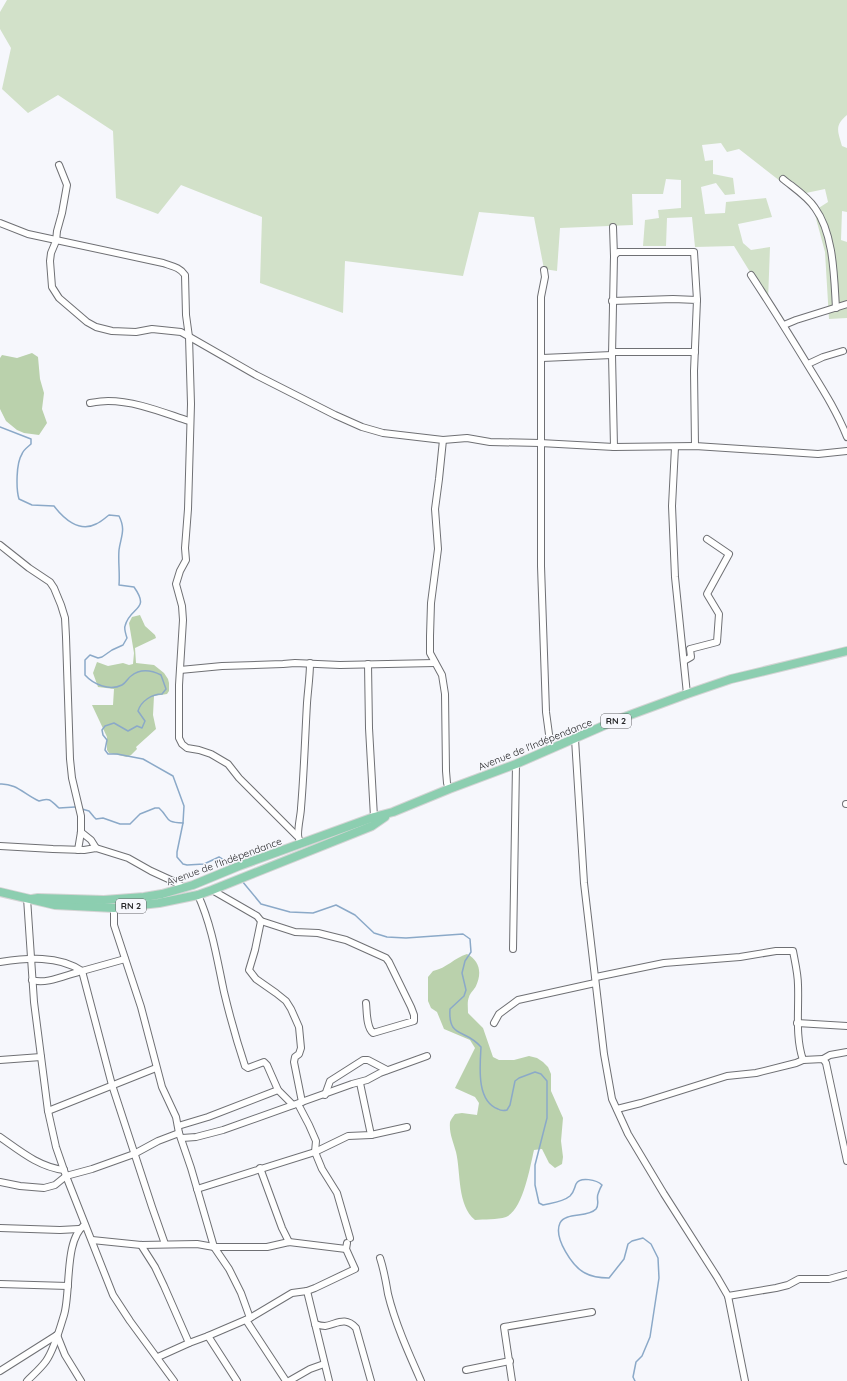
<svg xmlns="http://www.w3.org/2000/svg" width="847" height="1381" font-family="Quicksand,sans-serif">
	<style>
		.green { fill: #d2e1c9 }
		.forest { fill: #bad1ac }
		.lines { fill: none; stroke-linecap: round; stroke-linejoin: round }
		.stream { stroke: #8ba9c8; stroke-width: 1.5 }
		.minor-casing { stroke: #6f7074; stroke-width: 8 }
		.major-casing { stroke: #d4d4d4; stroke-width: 10 }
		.minor { stroke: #fff; stroke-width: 6 }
		.major { stroke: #8cceb0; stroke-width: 8 }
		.labels { text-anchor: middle; stroke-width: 3; stroke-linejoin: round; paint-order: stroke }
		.shield { fill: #f6f7fc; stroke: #646568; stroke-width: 1 }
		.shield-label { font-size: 9px; font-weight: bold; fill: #262628 }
		.street-label { font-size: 10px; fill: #262628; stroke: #f6f7fc }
	</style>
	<rect width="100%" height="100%" fill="#f6f7fc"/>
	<path class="green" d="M7,0H847V115C834,126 838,131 842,146L847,148V212L842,211L841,240L847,242V318L829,319L825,252L814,211L828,202L825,189L806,193L792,181H780L739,149L727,152L721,143L702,145L705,161L713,160V174L733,178L735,194L725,195L716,183L701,187L705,214L725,213L726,202L766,198L772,217L738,224L743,243L751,250L770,247L768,301L734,246L695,247L692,217L667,218L666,246H643L645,220L659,218L658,210L681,208V180L666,179L663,194H632L633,225L560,228L557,271L544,269L534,217L479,212L463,276L345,261L343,313L260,283L262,217L181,185L158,214L116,198L113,131L58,95L28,113L2,89L11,48L0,29V12Z"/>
	<g class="forest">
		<path d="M32,353L38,357L40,379L44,393L42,409L47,423L39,435L24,433L17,430L6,421L0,409V358L2,355L17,358Z"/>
		<path d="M140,615L145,626L155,635L156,638L135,648L136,663L154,665L164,673L168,679L169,683V691L167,694L154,696L153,715L156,729L136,747L137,749L131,755L127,757L109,753L107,750V737L92,705H113L114,689L98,687L93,673L97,662L108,666L123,663L129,665L133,664L134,653L129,623L132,617Z"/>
		<path d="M467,954C480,961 482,973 476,986C474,990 470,993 469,997C467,1001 468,1008 468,1013L483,1028L493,1057L499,1060H514L529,1056L537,1058L543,1062L548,1067L551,1074V1091L563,1118L561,1141L563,1157L562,1164L555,1168L549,1163L542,1149L534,1150C530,1167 523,1210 506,1217C497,1220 484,1219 475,1220C457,1205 461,1173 456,1152C453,1141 449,1133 450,1122C451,1119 453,1117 455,1114L462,1113L477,1115L479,1103L475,1097L455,1088L475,1048L470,1040L444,1029L437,1012L431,1008L428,1001V977L433,971C447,968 454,958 467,954Z"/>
	</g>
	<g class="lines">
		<g class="stream">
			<path d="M0,427L31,439V444C28,447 23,450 22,454C16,463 16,489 19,499L32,505L54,506C63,518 79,533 96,524C101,522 105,518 109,515L119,516C126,530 121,536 119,550C118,561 120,573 119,585L134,587C151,611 130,606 125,626C124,629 126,635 127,638L123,645L112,650L102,657L98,658L90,655L85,660V675C94,685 110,691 122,685C126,683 128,678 131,676C141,668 151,670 161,675L166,689L162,694C152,694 141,701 138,711L145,721L142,728L137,726L128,731L114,723L105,726L102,730L103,735L107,740L105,750L108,754H117L143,759L173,776L184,806L183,823L177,852V857L183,864L187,865L204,864L219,857L233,866"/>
			<path d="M0,784C16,783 25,795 39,801C50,797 51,801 59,808L75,807"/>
			<path d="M82,809L89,811L94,817L96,819L103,818L120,824H130L140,814L155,808H159C171,819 163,822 183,823"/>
			<path d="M242,881L261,904L290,912L313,913L336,905L355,915L374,933L387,937L406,938L463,934L470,939L471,952L465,961L462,973L466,990L464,996L450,1009C448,1039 465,1028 481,1047C480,1066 476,1101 498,1109C501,1111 503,1111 507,1110L510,1105L515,1081L519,1078L535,1072L541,1074L547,1081V1118L535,1165V1185L539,1203L543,1205C551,1203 563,1202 570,1196C574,1192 574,1189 576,1184C580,1176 597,1180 602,1185C600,1188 599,1191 598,1194C596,1199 600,1204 596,1209C588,1218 565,1212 560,1223C553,1238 573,1267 585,1273C592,1277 601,1278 609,1278L624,1259L628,1244L632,1241L643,1238L651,1244L658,1258L659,1278L650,1337L642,1356L636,1362L633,1377L635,1381"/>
		</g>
		<defs>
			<g id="minor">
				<path d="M59,165L67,185L62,213L57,231L56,241L51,253L50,261L52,287L59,298L87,322L96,327L112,331L136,332L152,329L181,332L256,375L335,415L362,427L383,433L443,440L467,438L490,442L540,443L614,447L695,446L818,454L847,451"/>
				<path d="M783,179C794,188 807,196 815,208C834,234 834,277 836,308"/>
				<path d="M0,223L28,234L163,263C171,266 180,267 185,275L186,315L189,337L191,404L188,509L185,548L186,560L180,571L176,584L182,606L183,620L179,685V738L182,744L187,748L199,750L211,754L228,764L239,778L297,836"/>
				<path d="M613,227L614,256"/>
				<path d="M544,270L545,277L541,297V566L546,712L551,749"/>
				<path d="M751,275C772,307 792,339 812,372C825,393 838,414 847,437"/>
				<path d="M612,301L673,299L697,300L694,371L695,446"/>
				<path d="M784,325L796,320L847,304"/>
				<path d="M612,352H695"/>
				<path d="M542,358L612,355"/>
				<path d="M808,364L823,357L843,351"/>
				<path d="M90,403C96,402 102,401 108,401C136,401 164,413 189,421"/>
				<path d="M443,440L439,479L435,509L438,549L431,603L430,636V653L442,675L445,694L446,771L447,783L449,789"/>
				<path d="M614,447L612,355L614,256L618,252H694L697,300"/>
				<path d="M675,447L672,506L675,577L687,694"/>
				<path d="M0,545L29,568L50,582L54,588L61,605L65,618L66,637L70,759L72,778L81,816V832L78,850"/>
				<path d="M684,661L691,657L690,649L717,642L719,614L707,594L729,554L707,539"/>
				<path d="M368,664L369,728L374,817"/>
				<path d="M180,670L222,666L283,664L295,663L340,665L435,663"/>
				<path d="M575,739L584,883L604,1054L612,1099L628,1134L664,1194L717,1277L728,1296L745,1381"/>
				<path d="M846,804H847"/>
				<path d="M81,832L91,840L96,848"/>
				<path d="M299,839C296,834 301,815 301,808C304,773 305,738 307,703C308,689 310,676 310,663"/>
				<path d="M0,846L53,849L84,850L96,848L128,858L151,871L175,882L184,888"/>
				<path d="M212,890L257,916L261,921L295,932L318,933L346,940L386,958L389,962L411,1007L414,1015V1021L373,1033C366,1027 367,1011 366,1003"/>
				<path d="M198,895C212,926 217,959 224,992C230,1017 237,1042 245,1066L248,1068L264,1062L267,1065L278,1090L293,1105"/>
				<path d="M27,898L34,1002L48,1111L56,1147L66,1176L113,1295L130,1321L174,1381"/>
				<path d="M114,908V925L141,1007L162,1087L176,1117L179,1133L191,1168L214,1247L229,1269L241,1293L250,1318"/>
				<path d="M261,921L255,950L249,970L256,979L276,993L286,1001L291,1009L299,1027L301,1048L299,1054L295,1057L294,1062L302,1102"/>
				<path d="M513,949L516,764"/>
				<path d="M0,962C27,958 58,955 82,971L125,959"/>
				<path d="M596,977L664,963L740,957L776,951H793C795,962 798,974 798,985C799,1010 795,1036 803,1060L823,1059L826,1063L847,1161"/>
				<path d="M32,980C46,985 68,974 82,971L112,1085L152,1207L165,1244"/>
				<path d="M494,1023L499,1014L518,1000L595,983"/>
				<path d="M797,1023L847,1026"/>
				<path d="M823,1059L830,1055L847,1052"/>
				<path d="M0,1060L41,1057"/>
				<path d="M360,1083L371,1135"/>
				<path d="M325,1095L330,1081L363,1060H368L387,1070"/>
				<path d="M298,1104L309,1125L316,1141L315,1152L322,1169L337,1193L350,1238"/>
				<path d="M617,1109L641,1103L727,1076L756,1073L796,1063L803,1060"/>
				<path d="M48,1111L156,1068"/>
				<path d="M178,1126L208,1117L278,1090"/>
				<path d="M0,1137C20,1151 39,1167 64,1170"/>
				<path d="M182,1138L196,1137L223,1130L352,1084L367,1080L380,1073L427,1056"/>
				<path d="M260,1168L282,1228L289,1242"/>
				<path d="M0,1182L20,1186L44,1188L55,1185L66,1176L92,1169L134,1154L158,1141L179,1133"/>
				<path d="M197,1189L315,1152L348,1136L371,1135L407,1127"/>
				<path d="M0,1228L60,1230L79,1229"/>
				<path d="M92,1240L141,1245L197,1244L214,1247H267L289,1242L346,1249"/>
				<path d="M141,1245L155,1267L164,1286L189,1343"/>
				<path d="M380,1258C384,1270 386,1282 388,1294C395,1323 409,1354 421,1381"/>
				<path d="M0,1284L68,1286"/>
				<path d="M307,1291L329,1381"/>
				<path d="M728,1296L776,1288L788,1285L799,1279H829L847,1274"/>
				<path d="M246,1320L286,1381"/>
				<path d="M315,1324C318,1325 322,1326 325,1326C337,1324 345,1316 356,1328L371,1381"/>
				<path d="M57,1335L65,1355L81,1381"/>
				<path d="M208,1336L237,1381"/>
				<path d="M158,1357L189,1343L208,1336L250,1318L292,1293L307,1291L315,1288L355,1269L346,1249L347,1243"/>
				<path d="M466,1370L510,1361"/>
				<path d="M0,1371L57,1335"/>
				<path d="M27,1381C33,1375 41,1368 46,1361C54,1350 60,1328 64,1315C71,1293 64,1238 85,1225"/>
				<path d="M289,1381L310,1369L324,1364"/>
				<path d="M512,1381L504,1327L592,1312"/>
			</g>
			<g id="major">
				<path d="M0,892L55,905L114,908L159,903L198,895L212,890L372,826L385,817"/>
				<path d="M32,899L38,898L104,900L144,897L162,894L193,885L239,866L374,817L393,812L449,789L516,764L619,719L687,694L731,679L847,651"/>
			</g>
		</defs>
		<use href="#minor" class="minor-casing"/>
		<use href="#major" class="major-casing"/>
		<use href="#minor" class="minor"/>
		<use href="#major" class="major"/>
	</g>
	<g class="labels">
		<g class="shield">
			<rect x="601" y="714" width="30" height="14" rx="3"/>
			<rect x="116" y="899" width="30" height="14" rx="3"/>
		</g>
		<g class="shield-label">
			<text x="616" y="724">RN 2</text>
			<text x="131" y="909">RN 2</text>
		</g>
		<g class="street-label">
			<text transform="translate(535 744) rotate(-22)" y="4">Avenue de l'Indépendance</text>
			<text transform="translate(224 861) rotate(-20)" y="4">Avenue de l'Indépendance</text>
		</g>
	</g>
</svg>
